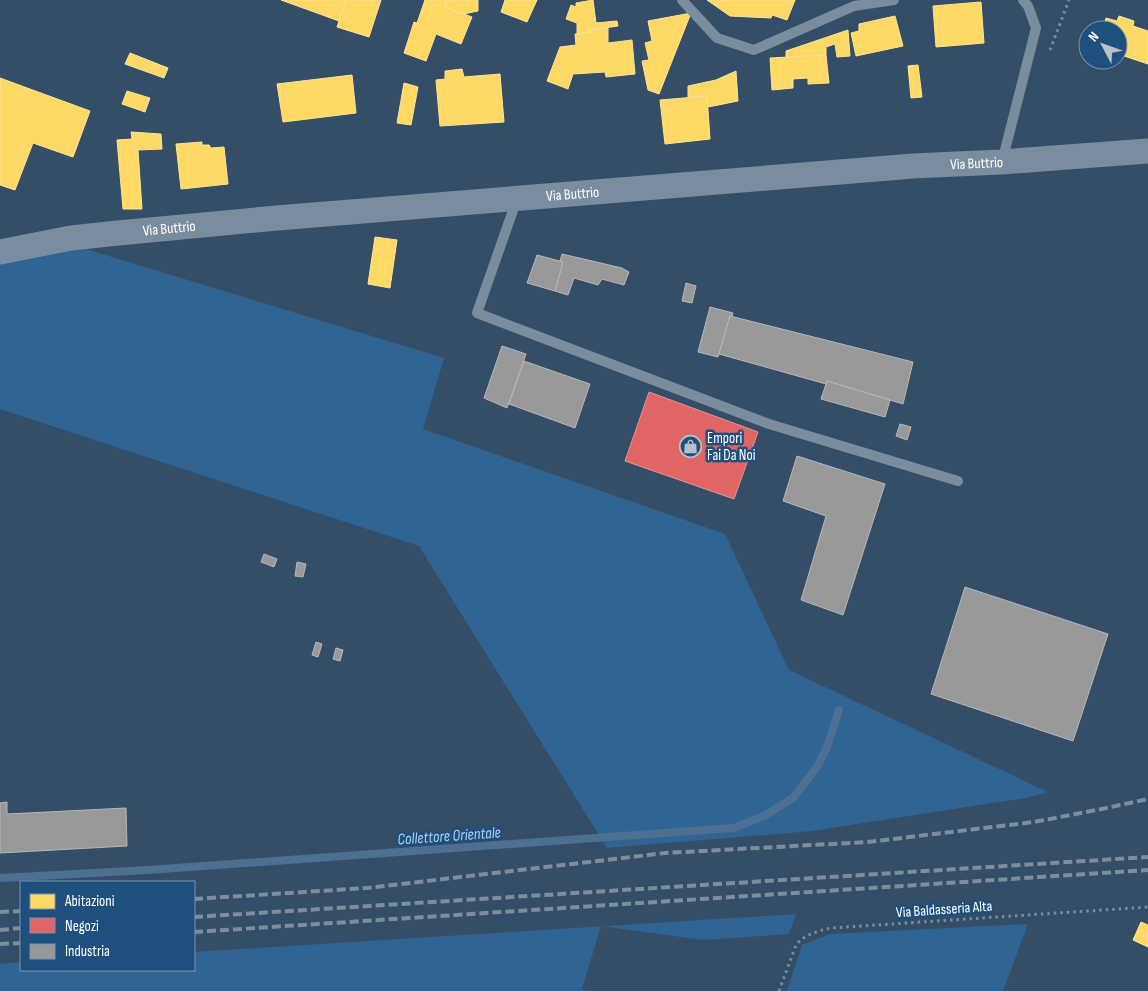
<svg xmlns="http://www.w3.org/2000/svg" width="1148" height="991" font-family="'Sofia Sans Condensed',sans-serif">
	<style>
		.green { fill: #306493 }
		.homes { fill: #ffd966; stroke: #ffe494 }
		.shops { fill: #e06666; stroke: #e99494 }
		.industry { fill: #999; stroke: #b8b8b8 }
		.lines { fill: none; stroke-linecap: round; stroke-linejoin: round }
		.stream { stroke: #4d6f91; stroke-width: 8 }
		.path { stroke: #7a8d9e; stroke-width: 3; stroke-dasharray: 2.5 4; stroke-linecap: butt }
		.service { stroke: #7a8d9e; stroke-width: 10 }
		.tertiary { stroke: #7a8d9e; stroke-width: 25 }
		.rail { stroke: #7c8e9e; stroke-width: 4; stroke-dasharray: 9 4; stroke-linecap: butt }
		.labels { text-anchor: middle; stroke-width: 5; stroke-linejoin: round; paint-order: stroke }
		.street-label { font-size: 15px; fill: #fff; stroke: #1f4f7d }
		.poi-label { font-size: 15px; fill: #fff; stroke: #1f4f7d; text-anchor: start }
		.water-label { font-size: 16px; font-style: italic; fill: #aed0ef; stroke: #1f4f7d }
	</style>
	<rect width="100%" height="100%" fill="#354e67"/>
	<g class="green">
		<path d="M76,246L444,358L423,429L725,534L789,670L1048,792L1025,798L812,831L607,848L419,546L0,409V262Z"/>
		<path d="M796,914L789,934L703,940L601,926L582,989L591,991H0V964L21,962V970H194V952Z"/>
		<path d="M1028,924L1003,991H787L802,945L830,934Z"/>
	</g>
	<g class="homes">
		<path d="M281,0H346L339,21Z"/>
		<path d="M346,0H381L369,37L337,27Z"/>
		<path d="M425,0H447L445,7L472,17L461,44L436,34L426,61L404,53L414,22L417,23Z"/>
		<path d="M447,0H478V11L463,14L445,7Z"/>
		<path d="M505,0H537L527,22L501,12Z"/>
		<path d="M593,0L596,23L617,21L618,26L590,30V32L577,34V23L566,19L571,5L576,7V3Z"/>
		<path d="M707,0H795L787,20L772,15L771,18L730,16Z"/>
		<path d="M981,2L984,43L936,47L933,6Z"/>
		<path d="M691,13L659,94L648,90L642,61L649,60L645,43L652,41L648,21Z"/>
		<path d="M895,16L903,46L856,56L851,33L859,31V24Z"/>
		<path d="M1119,16L1134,21L1133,26L1148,31V64L1118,54V30H1102L1106,18L1117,21Z"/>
		<path d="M608,28V43L632,40L635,74L606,77L605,72L573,74L568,89L547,81L560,47L576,45L575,34L590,32V30Z"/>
		<path d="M848,30L850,56L837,57L835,44L826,47V55L786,57V51Z"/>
		<path d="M130,53L168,68L164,78L125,64Z"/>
		<path d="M826,55L829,83L808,84V78L793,79V88L772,90L770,58Z"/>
		<path d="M918,65L922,97L911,98L908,66Z"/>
		<path d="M462,69L464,77L500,74L504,122L440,126L436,80L445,79V71Z"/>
		<path d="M736,71L738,101L708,107L707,96L688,97V86L716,80Z"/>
		<path d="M352,75L356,113L283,122L277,84Z"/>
		<path d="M0,78L90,111L73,157L33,143L15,190L0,185Z"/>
		<path d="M404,83L418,87L411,125L397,123Z"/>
		<path d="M127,91L150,98L145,112L122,104Z"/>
		<path d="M707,96L710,139L665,144L660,100Z"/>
		<path d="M131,132L161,134L162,149L138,150L142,209H123L117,140L132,139Z"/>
		<path d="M202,142V145H209L211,148L224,147L228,184L181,189L176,144Z"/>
		<path d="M375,237L397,240L390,288L368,284Z"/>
		<path d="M1141,922L1148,925V947L1133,940Z"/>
	</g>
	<path class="shops" d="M649,392L758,432L734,499L625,461Z"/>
	<g class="industry">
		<path d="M562,254L622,268L629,272L624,285L602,279L598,285L574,278L568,295L555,291L563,262L560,261Z"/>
		<path d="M537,255L563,262L555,291L527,283Z"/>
		<path d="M686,283L696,286L692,303L682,301Z"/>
		<path d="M710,307L733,313L732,316H730L718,357L698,352Z"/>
		<path d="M730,316L913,362L903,404L827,381L826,384L719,354Z"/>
		<path d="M502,346L526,354L507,408L484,398Z"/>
		<path d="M524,361L590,384L575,428L509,404Z"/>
		<path d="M827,381L890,400L885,417L821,399Z"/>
		<path d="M900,424L911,427L907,440L896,436Z"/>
		<path d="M797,456L885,484L843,615L801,600L826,516L783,501Z"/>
		<path d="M264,554L277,559L274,567L261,562Z"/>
		<path d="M297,562L306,564L303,577L295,576Z"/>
		<path d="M965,587L1108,634L1073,741L931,694Z"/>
		<path d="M316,642L322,644L318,657L312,655Z"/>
		<path d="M336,648L343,650L340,661L333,659Z"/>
		<path d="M7,802V814L126,808L127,846L0,853V803Z"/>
	</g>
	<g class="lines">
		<path class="stream" d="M0,878L148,870L734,828L764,816L793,798L817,767L827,747L839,710"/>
		<g class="path">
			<path d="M1050,50L1069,0"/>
			<path d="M779,991L796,945C805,934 818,931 831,928L1148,907"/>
		</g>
		<g class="service">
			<path d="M682,0L717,38L754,50L854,6L894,0"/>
			<path d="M1002,162L1036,28L1028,6L1023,0"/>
			<path d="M517,199L477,313L769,424L958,481"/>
		</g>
		<path class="tertiary" id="s1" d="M0,252L71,238L118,233L277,218L913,166L1001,162L1148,151"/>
		<g class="rail">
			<path d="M194,899L367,888L665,853L868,842L1034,822L1102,809L1148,799"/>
			<path d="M0,912L21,911"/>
			<path d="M194,917L1148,857"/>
			<path d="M0,930L21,928"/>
			<path d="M194,932L1148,870"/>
			<path d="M0,944L21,943"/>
		</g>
	</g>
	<defs>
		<symbol id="shop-ring" viewBox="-11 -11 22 22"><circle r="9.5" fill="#1f4f7d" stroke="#b8c1ca" stroke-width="1.5"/><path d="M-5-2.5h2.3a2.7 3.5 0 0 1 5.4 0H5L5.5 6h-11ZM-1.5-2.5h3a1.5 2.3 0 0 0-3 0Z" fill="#b8c1ca"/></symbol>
	</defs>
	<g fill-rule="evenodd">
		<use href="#shop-ring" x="678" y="434" width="25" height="25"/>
	</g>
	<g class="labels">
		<g class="street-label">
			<text dy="5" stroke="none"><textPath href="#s1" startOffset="981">Via Buttrio</textPath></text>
			<text dy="5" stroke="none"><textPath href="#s1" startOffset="576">Via Buttrio</textPath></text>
			<text dy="5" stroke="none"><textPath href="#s1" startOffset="171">Via Buttrio</textPath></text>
			<text transform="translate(944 909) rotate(-4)" y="5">Via Baldasseria Alta</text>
		</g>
		<g class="poi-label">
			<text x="707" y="443">Empori<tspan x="707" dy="17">Fai Da Noi</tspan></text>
		</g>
		<g class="water-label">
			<text transform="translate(449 835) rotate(-4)" y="6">Collettore Orientale</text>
		</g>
	</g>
	<rect x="20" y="881" width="175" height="90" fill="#1f4f7d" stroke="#7995b1"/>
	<rect x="30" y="894" width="25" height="15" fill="#ffd966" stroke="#7995b1"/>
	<text x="65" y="906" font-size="15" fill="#ffffff">Abitazioni</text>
	<rect x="30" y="918" width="25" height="15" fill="#e06666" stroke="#7995b1"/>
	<text x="65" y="931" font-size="15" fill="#ffffff">Negozi</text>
	<rect x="30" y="944" width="25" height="15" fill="#999999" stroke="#7995b1"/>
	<text x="65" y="956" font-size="15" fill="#ffffff">Industria</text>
	<g transform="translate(1103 45) rotate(311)"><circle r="24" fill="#1f4f7d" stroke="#7995b1"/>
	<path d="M0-4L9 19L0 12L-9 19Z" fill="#b8c1ca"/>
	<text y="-8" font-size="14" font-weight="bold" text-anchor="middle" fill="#ffffff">N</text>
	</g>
</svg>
